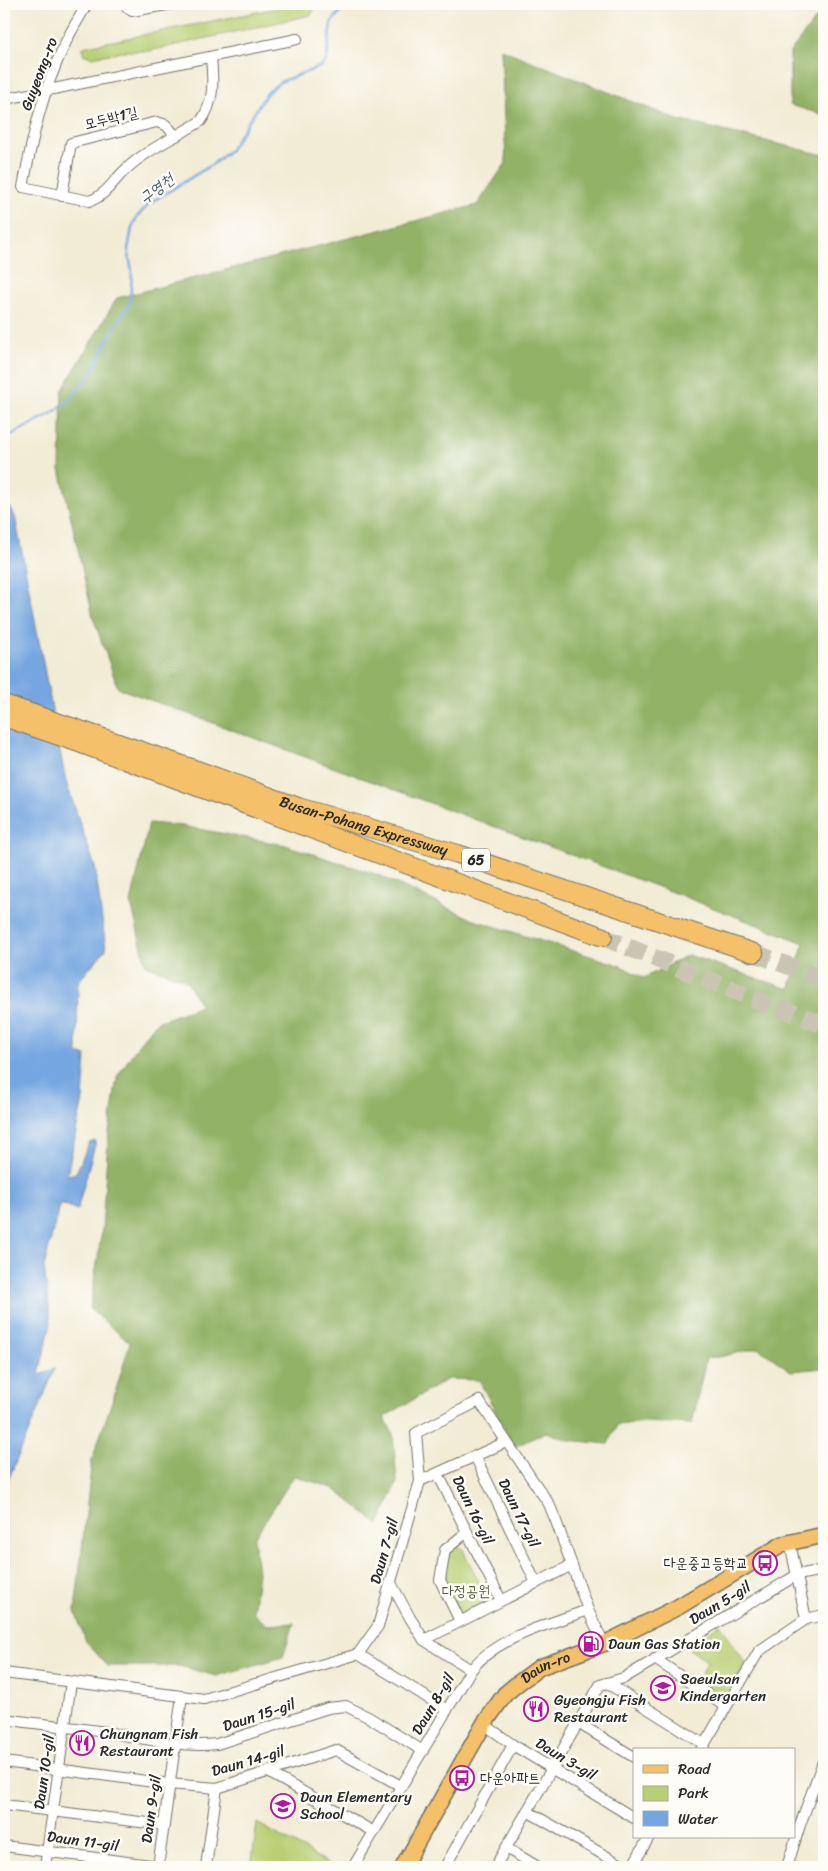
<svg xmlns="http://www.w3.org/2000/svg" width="828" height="1871" font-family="Sriracha,'Poor Story',sans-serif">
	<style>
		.green { fill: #b8cf74; stroke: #727d50 }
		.forest { fill: #92b266; stroke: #5e6e48 }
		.water { fill: #74a6e0; stroke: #506886 }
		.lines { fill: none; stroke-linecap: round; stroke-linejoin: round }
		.stream { stroke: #74a6e0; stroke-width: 2.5 }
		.highway-tunnel { stroke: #cac5b3; stroke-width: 18; stroke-dasharray: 18 9; stroke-linecap: butt }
		.street-casing { stroke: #716f66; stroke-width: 12 }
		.primary-casing { stroke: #716f66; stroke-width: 18 }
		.highway-casing { stroke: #716f66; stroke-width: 20 }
		.street { stroke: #fff; stroke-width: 10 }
		.primary { stroke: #f4c16a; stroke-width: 15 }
		.highway { stroke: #f4c16a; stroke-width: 18 }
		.labels { text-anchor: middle; stroke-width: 5; stroke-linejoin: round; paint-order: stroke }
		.shield { fill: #fdfcf7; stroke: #6a6a68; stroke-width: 1 }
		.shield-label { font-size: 14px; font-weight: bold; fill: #2b2b2b }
		.street-label { font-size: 15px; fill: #2b2b2b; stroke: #fdfcf7 }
		.poi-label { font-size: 15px; fill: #2b2b2b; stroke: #fdfcf7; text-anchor: start }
		.park-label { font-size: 15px; fill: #555c41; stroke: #fdfcf7 }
		.water-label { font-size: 16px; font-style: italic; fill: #485c73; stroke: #fdfcf7 }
	</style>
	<rect width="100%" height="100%" fill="#fdfcf7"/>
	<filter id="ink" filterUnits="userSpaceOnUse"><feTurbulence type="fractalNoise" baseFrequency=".02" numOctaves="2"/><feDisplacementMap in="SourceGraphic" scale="10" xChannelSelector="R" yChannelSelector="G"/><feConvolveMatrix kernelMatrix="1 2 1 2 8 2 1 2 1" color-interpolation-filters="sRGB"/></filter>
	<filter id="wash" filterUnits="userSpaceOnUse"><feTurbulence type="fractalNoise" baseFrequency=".0096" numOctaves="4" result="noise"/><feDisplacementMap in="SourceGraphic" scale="20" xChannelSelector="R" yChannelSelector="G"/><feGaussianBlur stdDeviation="1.12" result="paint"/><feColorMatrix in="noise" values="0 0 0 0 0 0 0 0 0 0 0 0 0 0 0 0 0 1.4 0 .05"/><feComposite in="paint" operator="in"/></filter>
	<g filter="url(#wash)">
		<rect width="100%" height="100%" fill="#f2ecd5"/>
		<g class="green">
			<path d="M297,4H317L311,15L149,51H127L91,57L83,54V47Z"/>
			<path d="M454,1545L462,1548L488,1600L460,1615C445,1585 435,1576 454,1545Z"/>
			<path d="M720,1624L746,1664L725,1698L696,1685L703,1675L701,1673L703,1671L702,1670L708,1662L688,1648Z"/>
			<path d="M257,1823L333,1866L332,1867H251Z"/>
		</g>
		<g class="forest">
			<path d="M824,8V115L790,105V52Z"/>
			<path d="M501,49L678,120L824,155V1368L791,1371L758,1348L719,1357L706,1358L692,1424L645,1422L617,1425L608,1444L569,1440L546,1432L514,1447L479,1380L448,1379L384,1417L393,1434L397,1482L379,1525L333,1488L294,1476L254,1538L258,1573L253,1613L267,1625L294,1623L283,1657L216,1676L180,1666H108L86,1642L75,1611L92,1459L114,1396L130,1343L90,1309L102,1230L108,1140L117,1077L141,1041L157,1022L201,1006L186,980L146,965L131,903L149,823L182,826L285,845L378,875L474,920L619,965L644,978L688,955L789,989L804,943L680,895L118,688L93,617L60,469L62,391L117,298L477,205L506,163Z"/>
		</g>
		<path class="water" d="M4,499L15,516L66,782L95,867L106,949L78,982L77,1053L86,1056L83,1099L67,1175L76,1173L89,1143L96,1141L77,1210L60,1203L44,1267L51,1323L39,1374L55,1369L4,1490Z"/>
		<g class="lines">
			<path class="stream" d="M4,439L52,413L70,400L92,372L116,324L130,303L132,272L128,249L132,228L137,217L150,203L213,164L230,150L267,93L280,82L322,66L327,58L331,23L338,14L348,4"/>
		</g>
	</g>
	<g filter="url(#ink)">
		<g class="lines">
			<g class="highway-tunnel">
				<path d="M603,937L765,1003L824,1025"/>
				<path d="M754,953L824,979"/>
			</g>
			<defs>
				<g id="street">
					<path d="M87,4C80,17 71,30 65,44C43,89 32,138 23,187L89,201C104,197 112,183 123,172C145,150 175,138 201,121C215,101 213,80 211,57"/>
					<path d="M129,4L127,7L132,11L172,4"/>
					<path d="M5,99L297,39"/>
					<path d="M62,196L71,143L157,122L166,125L176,136"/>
					<path d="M475,1456L536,1583"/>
					<path d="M438,1474L501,1600"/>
					<path d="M420,1481L506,1442"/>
					<path d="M790,1543L806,1619"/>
					<path d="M391,1583L410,1618L424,1640L471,1670"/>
					<path d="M460,1621L440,1580L445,1550L467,1532"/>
					<path d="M424,1640L572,1565"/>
					<path d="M358,1654L447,1710"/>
					<path d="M655,1659L726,1707"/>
					<path d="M4,1673L204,1699L358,1654L378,1626L420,1481L416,1433L479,1401L549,1504L556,1521L588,1610L604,1644"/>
					<path d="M607,1683L704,1744"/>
					<path d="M4,1719C38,1724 72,1727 106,1732C142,1738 180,1748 217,1744L328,1708L346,1706L370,1718L423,1751"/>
					<path d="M578,1723L634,1757"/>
					<path d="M484,1724L513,1745L634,1818"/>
					<path d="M701,1750L759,1651L806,1619L824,1615"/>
					<path d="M4,1762L169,1784L217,1788L336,1750L401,1786"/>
					<path d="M268,1772L374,1832"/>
					<path d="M4,1805L164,1825"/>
					<path d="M527,1811L625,1867"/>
					<path d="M4,1846L158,1866"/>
					<path d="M506,1848L538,1867"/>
					<path d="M45,1867L71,1682"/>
					<path d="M158,1867L182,1696"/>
					<path d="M206,1867L217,1788"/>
					<path d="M353,1867L469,1673C492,1638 550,1624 588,1610"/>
					<path d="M445,1867L513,1745"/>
					<path d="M495,1867L600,1685L624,1678L797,1575L824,1570"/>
					<path d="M632,1867L649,1837"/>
					<path d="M787,1867L800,1825L824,1759"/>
				</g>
				<g id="primary">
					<path id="s1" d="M403,1867L484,1724L505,1694L517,1684L540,1667L608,1642L678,1607L783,1544L824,1535"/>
				</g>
				<g id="highway">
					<path id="s2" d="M4,704L197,770L298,807L458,854L754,953"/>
					<path d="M4,717L79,743L603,937"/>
				</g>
			</defs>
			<use href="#street" class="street-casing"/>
			<use href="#primary" class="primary-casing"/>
			<use href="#highway" class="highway-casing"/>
			<use href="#street" class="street"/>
			<use href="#primary" class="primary"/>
			<use href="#highway" class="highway"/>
		</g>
	</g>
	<defs>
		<symbol id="bus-ring" viewBox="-11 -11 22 22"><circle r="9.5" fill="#fdfcf7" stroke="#b5179e" stroke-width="1.5"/><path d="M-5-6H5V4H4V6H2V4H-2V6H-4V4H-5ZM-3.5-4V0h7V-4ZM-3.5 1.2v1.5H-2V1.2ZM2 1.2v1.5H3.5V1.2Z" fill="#b5179e"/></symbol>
		<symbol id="fuel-ring" viewBox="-11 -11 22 22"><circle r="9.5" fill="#fdfcf7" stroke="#b5179e" stroke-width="1.5"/><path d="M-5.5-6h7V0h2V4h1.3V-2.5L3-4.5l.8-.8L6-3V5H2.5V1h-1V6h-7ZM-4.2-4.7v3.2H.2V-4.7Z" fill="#b5179e"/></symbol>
		<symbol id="school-ring" viewBox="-11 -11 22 22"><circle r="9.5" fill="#fdfcf7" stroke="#b5179e" stroke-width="1.5"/><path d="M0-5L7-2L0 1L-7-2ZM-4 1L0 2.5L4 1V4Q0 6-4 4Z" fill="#b5179e"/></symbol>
		<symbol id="restaurant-ring" viewBox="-11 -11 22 22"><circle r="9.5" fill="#fdfcf7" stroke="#b5179e" stroke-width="1.5"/><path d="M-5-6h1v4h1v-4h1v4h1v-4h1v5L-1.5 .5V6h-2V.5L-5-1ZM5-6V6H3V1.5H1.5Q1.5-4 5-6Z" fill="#b5179e"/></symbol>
	</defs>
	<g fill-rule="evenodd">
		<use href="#bus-ring" x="751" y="1549" width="28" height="28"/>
		<use href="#fuel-ring" x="577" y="1630" width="28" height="28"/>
		<use href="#school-ring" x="649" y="1674" width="28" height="28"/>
		<use href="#restaurant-ring" x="522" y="1695" width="28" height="28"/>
		<use href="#restaurant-ring" x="68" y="1729" width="28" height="28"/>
		<use href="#bus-ring" x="448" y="1764" width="28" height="28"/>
		<use href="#school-ring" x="269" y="1792" width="28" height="28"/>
	</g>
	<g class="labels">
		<rect class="shield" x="462" y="848.5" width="28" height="23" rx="4"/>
		<g class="shield-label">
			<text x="476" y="865">65</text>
		</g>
		<g class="street-label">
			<text transform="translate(39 74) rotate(-69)" y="5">Guyeong-ro</text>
			<text transform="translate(111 118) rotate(-14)" y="5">모두박1길</text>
			<text dy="5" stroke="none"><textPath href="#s2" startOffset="380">Busan-Pohang Expressway</textPath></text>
			<text transform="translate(473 1510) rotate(64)" y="5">Daun 16-gil</text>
			<text transform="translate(519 1513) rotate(64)" y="5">Daun 17-gil</text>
			<text transform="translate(384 1551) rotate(-74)" y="5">Daun 7-gil</text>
			<text transform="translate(720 1603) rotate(-31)" y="5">Daun 5-gil</text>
			<text dy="5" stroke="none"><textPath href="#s1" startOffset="250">Daun-ro</textPath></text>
			<text transform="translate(433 1704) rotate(-59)" y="5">Daun 8-gil</text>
			<text transform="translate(259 1715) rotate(-18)" y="5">Daun 15-gil</text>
			<text transform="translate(566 1759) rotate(31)" y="5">Daun 3-gil</text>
			<text transform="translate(248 1761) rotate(-16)" y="5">Daun 14-gil</text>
			<text transform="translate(44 1772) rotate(-82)" y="5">Daun 10-gil</text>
			<text transform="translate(151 1809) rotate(-82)" y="5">Daun 9-gil</text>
			<text transform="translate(83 1841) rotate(8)" y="5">Daun 11-gil</text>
		</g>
		<g class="poi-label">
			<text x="748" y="1568" text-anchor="end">다운중고등학교</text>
			<text x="608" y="1649">Daun Gas Station</text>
			<text x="680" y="1684">Saeulsan<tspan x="680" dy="17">Kindergarten</tspan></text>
			<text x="554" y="1705">Gyeongju Fish<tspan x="554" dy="17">Restaurant</tspan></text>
			<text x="100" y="1739">Chungnam Fish<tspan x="100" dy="17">Restaurant</tspan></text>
			<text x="480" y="1783">다운아파트</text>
			<text x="300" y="1802">Daun Elementary<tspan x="300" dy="17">School</tspan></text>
		</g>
		<g class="park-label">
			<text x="466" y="1596">다정공원</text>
		</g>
		<g class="water-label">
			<text transform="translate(156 188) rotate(-37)" y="6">구영천</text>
		</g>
	</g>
	<rect width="828" height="1871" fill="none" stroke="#fdfcf7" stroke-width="20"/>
	<rect x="633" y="1748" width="162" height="90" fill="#fdfcf7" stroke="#a9a8a5"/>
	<rect x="643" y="1765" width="25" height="8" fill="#f4c16a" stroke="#a9a8a5"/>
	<text x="678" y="1774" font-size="15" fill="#2b2b2b">Road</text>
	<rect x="643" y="1786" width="25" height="15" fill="#b8cf74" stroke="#a9a8a5"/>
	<text x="678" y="1798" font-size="15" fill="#2b2b2b">Park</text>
	<rect x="643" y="1811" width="25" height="15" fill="#74a6e0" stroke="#a9a8a5"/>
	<text x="678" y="1824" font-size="15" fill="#2b2b2b">Water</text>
</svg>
